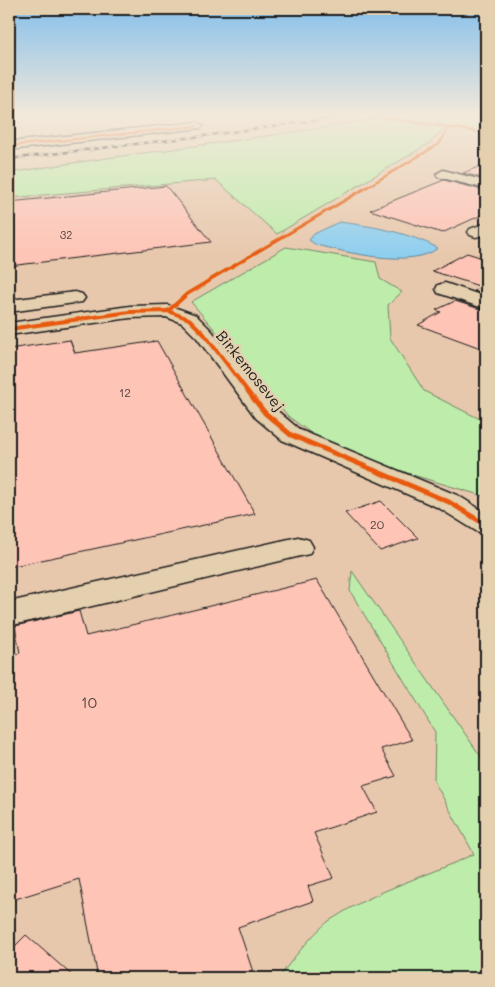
<svg xmlns="http://www.w3.org/2000/svg" width="495" height="987" font-family="Mali,sans-serif">
	<style>
		.built { fill: #e8c8ad }
		.green { fill: #beedab; stroke: #6d8464 }
		.water { fill: #8ecfef; stroke: #60879b }
		.building { fill: #fec4b6; stroke: #1c1c1c }
		.lines { fill: none; stroke-linecap: round; stroke-linejoin: round }
		.minor-casing { stroke: #1c1c1c; stroke-width: 3 }
		.minor { fill: #e4cfae; fill-rule: evenodd }
		.rail-casing { stroke: #1c1c1c; stroke-width: 2.5 }
		.rail { stroke: #e4cfae; stroke-width: 2; stroke-dasharray: 5; stroke-linecap: butt }
		.cycleway-far3-casing { stroke: #e4cfae; stroke-width: 4 }
		.cycleway-far2-casing { stroke: #e4cfae; stroke-width: 5 }
		.cycleway-far1-casing { stroke: #e4cfae; stroke-width: 6 }
		.cycleway-casing { stroke: #e4cfae; stroke-width: 8 }
		.cycleway-far3 { stroke: #e8590c; stroke-width: 2.5 }
		.cycleway-far2 { stroke: #e8590c; stroke-width: 3 }
		.cycleway-far1 { stroke: #e8590c; stroke-width: 4 }
		.cycleway { stroke: #e8590c; stroke-width: 5 }
		.labels { text-anchor: middle; stroke-width: 5; stroke-linejoin: round; paint-order: stroke }
		.far-number-label { font-size: 11px; fill: #544642 }
		.number-label { font-size: 12px; fill: #544642 }
		.street-label { font-size: 15px; fill: #1c1c1c; stroke: #e4cfae }
		.near-number-label { font-size: 15px; fill: #544642 }
	</style>
	<rect width="100%" height="100%" fill="#e4cfae"/>
	<filter id="ink" filterUnits="userSpaceOnUse"><feTurbulence type="fractalNoise" baseFrequency=".02" numOctaves="2"/><feDisplacementMap in="SourceGraphic" scale="10" xChannelSelector="R" yChannelSelector="G"/><feConvolveMatrix kernelMatrix="1 2 1 2 8 2 1 2 1" color-interpolation-filters="sRGB"/></filter>
	<g filter="url(#ink)">
		<path class="built" d="M444,129L486,139V978H9V198L216,180L278,234L428,144Z"/>
		<g class="green">
			<path d="M392,116H466L486,119V133L444,129L428,144L277,234L216,180L9,198V173C136,152 265,139 392,116Z"/>
			<path d="M286,247L376,262L380,279L402,292L388,305L390,338L424,391L486,422V494L483,496L413,475L323,442L289,417L191,302Z"/>
			<path d="M352,571L486,764V978H279C289,963 317,928 332,919C376,890 427,876 474,854L434,781L435,732L350,591Z"/>
		</g>
		<path class="water" d="M339,222C373,226 407,232 438,248C413,269 345,252 316,245L309,240L314,234Z"/>
		<g class="building">
			<path d="M486,164V179L463,173Z"/>
			<path d="M444,180L486,191V213L442,233L370,210Z"/>
			<path d="M166,186L211,242L9,266V202Z"/>
			<path d="M467,253L486,259V295L474,291L482,287L432,271Z"/>
			<path d="M455,301L486,311V350L418,325L441,312L436,310Z"/>
			<path d="M70,340L75,353L157,341L255,514L9,567V349Z"/>
			<path d="M381,501L418,538L380,551L345,513Z"/>
			<path d="M317,580L412,740L381,749L396,776L363,786L377,812L314,833L334,878L308,886L313,901L238,927L255,978H98L79,879L9,901V656L20,653L15,626L79,611L86,636Z"/>
			<path d="M26,935L75,978H9V952Z"/>
		</g>
		<g class="lines">
			<defs>
				<g id="minor">
					<path d="M197,122L201,124L203,126L201,128L9,150V142Z"/>
					<path d="M443,170L486,181V189L438,177L436,174Z"/>
					<path d="M486,223V234L476,237L470,235L468,232L470,229Z"/>
					<path d="M445,283L486,297V309L438,293L436,289L438,285Z"/>
					<path d="M75,292L82,294L85,298L82,302L9,312V300Z"/>
					<path d="M168,305L196,315L211,330L274,408L300,430L459,496L486,513V534L476,531L439,508L282,440L256,418L197,338L182,323L166,317L130,318L9,335V323L130,306Z"/>
					<path d="M298,537L309,540L313,547L309,554L9,626V602Z"/>
				</g>
			</defs>
			<use href="#minor" class="minor-casing"/>
			<use href="#minor" class="minor"/>
			<defs>
				<path id="rail" d="M9,159L203,136L347,116"/>
			</defs>
			<use href="#rail" class="rail-casing"/>
			<use href="#rail" class="rail"/>
			<defs>
				<g id="cycleway-far3">
					<path d="M374,116L486,133"/>
					<path d="M9,146L197,126"/>
					<path d="M362,190L439,144L448,129"/>
				</g>
				<path id="cycleway-far2" d="M206,282L364,189"/>
				<g id="cycleway-far1">
					<path d="M168,311L187,294L209,281"/>
					<path d="M9,329L130,312L168,311L189,319L204,334L255,401"/>
				</g>
				<path id="cycleway" d="M254,399L265,413L291,435L449,502L486,525"/>
			</defs>
			<use href="#cycleway-far3" class="cycleway-far3-casing"/>
			<use href="#cycleway-far2" class="cycleway-far2-casing"/>
			<use href="#cycleway-far1" class="cycleway-far1-casing"/>
			<use href="#cycleway" class="cycleway-casing"/>
			<use href="#cycleway-far3" class="cycleway-far3"/>
			<use href="#cycleway-far2" class="cycleway-far2"/>
			<use href="#cycleway-far1" class="cycleway-far1"/>
			<use href="#cycleway" class="cycleway"/>
		</g>
	</g>
	<linearGradient id="sky" x2="0" y2="1"><stop stop-color="#84bfeb"/><stop offset="0.45" stop-color="#f3e9db"/><stop offset="1" stop-color="#f3e9db" stop-opacity="0"/></linearGradient>
	<rect width="495" height="255" fill="url(#sky)"/>
	<g class="labels">
		<g class="far-number-label">
			<text x="66" y="239">32</text>
		</g>
		<g class="number-label">
			<text x="125" y="397">12</text>
			<text x="377" y="529">20</text>
		</g>
		<g class="street-label">
			<text transform="translate(250 371) rotate(51)" y="5">Birkemosevej</text>
		</g>
		<g class="near-number-label">
			<text x="89" y="708">10</text>
		</g>
	</g>
	<rect width="495" height="987" fill="none" stroke="#e4cfae" stroke-width="30"/>
	<rect x="15" y="15" width="465" height="957" fill="none" stroke="#1c1c1c" stroke-width="2" filter="url(#ink)"/>
</svg>
